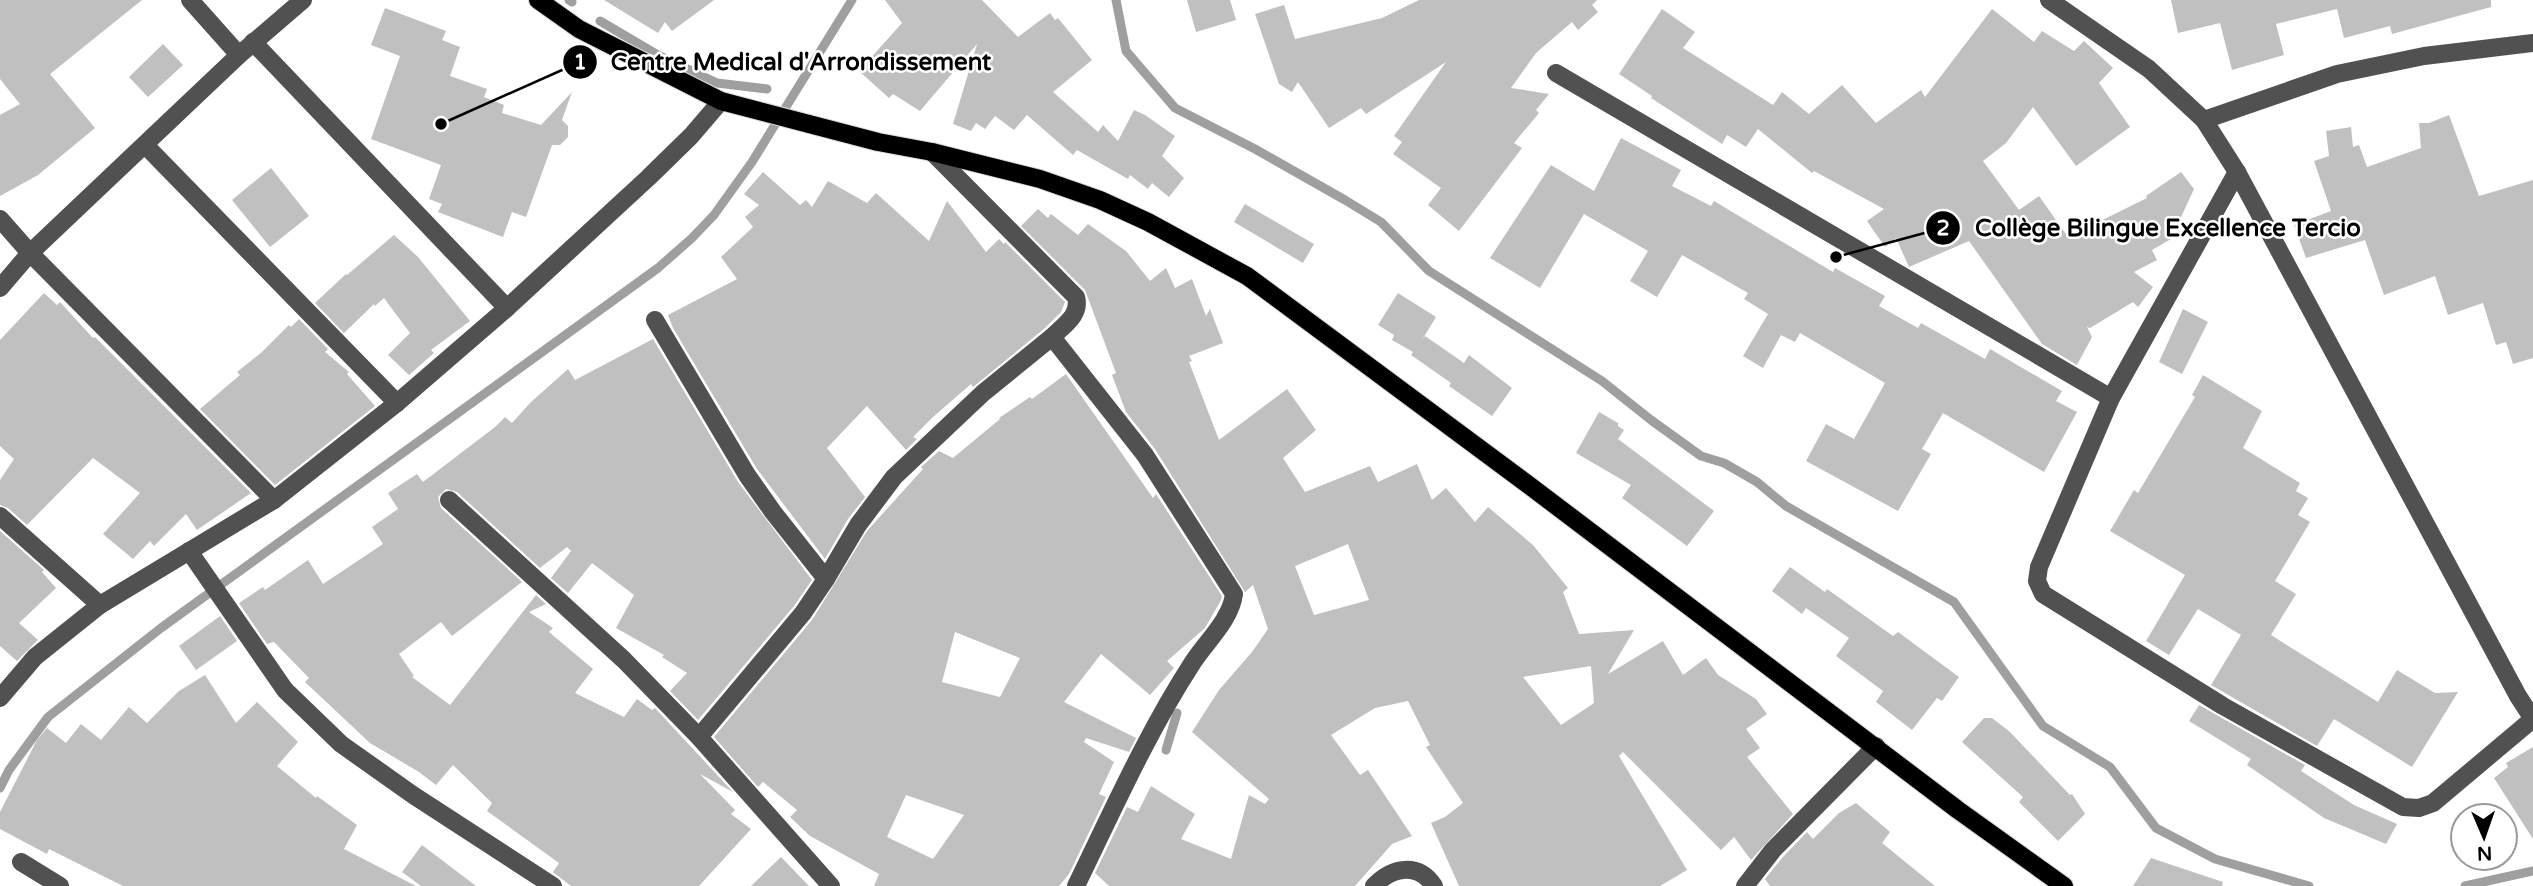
<svg xmlns="http://www.w3.org/2000/svg" width="2533" height="886" font-family="'Varela Round',sans-serif">
	<style>
		.lines { fill: none; stroke-linecap: round; stroke-linejoin: round }
		.stream { stroke: #9f9f9f; stroke-width: 9 }
		.building { fill: #c0c0c0; fill-rule: evenodd }
		.major-casing { stroke: #dbdbdb; stroke-width: 20 }
		.minor { stroke: #515151; stroke-width: 18 }
		.major { stroke: #000; stroke-width: 18 }
		.leader { fill: none; stroke: #000; stroke-width: 2.5 }
		.callout-dot { fill: #000; stroke: #fff; stroke-width: 2.5 }
		.mark-label { font-size: 21px; text-anchor: middle; font-weight: bold; fill: #fff }
		.callout-label { font-size: 24px; text-anchor: middle; font-weight: bold; fill: #000; stroke: #fff; stroke-width: 5; stroke-linejoin: round; paint-order: stroke }
	</style>
	<rect width="100%" height="100%" fill="#fff"/>
	<g class="lines">
		<g class="stream">
			<path d="M569,0L572,2"/>
			<path d="M1116,0L1126,51L1175,108L1255,149L1345,200L1381,222L1429,271L1602,381L1651,420L1701,456L1724,463L1738,471L1757,482L1786,506L1954,602L2043,726L2110,767L2156,828L2215,859L2309,886"/>
			<path d="M600,21L656,54L717,83L767,89"/>
			<path d="M1166,750L1177,713"/>
			<path d="M0,788L9,770L48,717L161,628L658,268L692,238L714,215L752,162L852,0"/>
			<path d="M2465,886L2533,871"/>
		</g>
	</g>
	<g class="building">
		<path d="M0,0H142L50,74L95,128L38,175L0,196V115L20,104L0,79Z"/>
		<path d="M604,0H714L672,31L665,22L658,33Z"/>
		<path d="M885,0H982L1018,37L1050,13L1055,20L1058,18L1092,60L1053,92L1098,132L1103,125L1118,141L1134,110L1145,115L1175,136L1162,156L1184,178L1169,197L1152,183L1148,189L1130,175L1128,179L1077,150L1073,155L1027,115L1014,130L995,116L985,129L976,123L971,131L953,124L977,44L920,111L893,94L889,98L859,71L902,23Z"/>
		<path d="M1187,0H1230L1236,20L1196,32Z"/>
		<path d="M1419,0H1597L1592,5L1598,12L1578,30L1572,22L1536,53L1511,88L1549,94L1536,110L1539,113L1514,143L1522,148L1459,231L1428,205L1441,188L1393,154L1402,142L1394,136L1446,62L1366,114L1361,108L1329,128L1298,82L1292,92L1279,84L1255,14L1284,5L1295,39L1382,18Z"/>
		<path d="M2171,0H2491V7L2392,34L2390,26L2344,38L2337,9L2276,24L2284,55L2232,70L2220,23L2178,33Z"/>
		<path d="M385,8L446,31L442,40L460,47L450,76L487,89L484,97L504,105L502,113L541,125L572,92L562,120L568,126V137L560,145H552L526,217L512,212L503,237L438,212L442,204L429,199L441,165L371,139L400,56L371,45Z"/>
		<path d="M1662,9L1695,32L1683,48L1773,105L1782,92L1809,114L1842,85L1876,123L1921,90L1925,97L1992,9L2034,42L2042,31L2074,51L2084,41L2113,68L2099,83L2130,127L2076,166L2033,107L2006,143L1983,161L2019,210L2039,196L2068,237L2147,198L2146,196L2181,172L2194,189L2171,239L2152,250L2157,260L2134,272L2153,287L2138,307L2133,302L2090,328L2087,327L2092,337L2077,365L2042,344L1969,241L1909,267L1896,238L1885,247L1867,221L1884,209L1814,171L1812,173L1758,129L1746,147L1727,135L1722,144L1651,98L1652,96L1619,74Z"/>
		<path d="M163,44L183,65L148,97L129,77Z"/>
		<path d="M2449,115L2479,196L2533,180V358L2513,364L2506,342L2496,345L2483,303L2448,315L2435,276L2384,295L2365,240L2306,258L2294,225L2331,211L2314,161L2329,156L2326,131L2351,127L2353,147L2359,145L2367,167L2421,148L2419,123H2429Z"/>
		<path d="M1621,138L1681,170L1672,186L1711,206L1714,201L1833,272L1835,268L1885,296L1879,306L1918,328L1921,323L1985,359L1990,349L2062,391L2056,401L2077,412L2044,472L1943,413L1922,449L1931,454L1898,511L1806,461L1826,424L1854,439L1885,383L1800,333L1795,342L1781,335L1763,368L1743,356L1768,314L1744,299L1748,293L1682,255L1657,297L1630,281L1648,251L1584,214L1540,288L1490,258L1551,165L1594,191Z"/>
		<path d="M271,168L309,216L270,247L232,200Z"/>
		<path d="M763,172L800,205L806,200L812,207L828,181L867,203L876,193L929,241L947,201L986,252L999,239L1004,244L1005,242L1065,302L1061,312L1045,328L973,387L971,384L933,417L913,437L917,439L906,450L867,406L827,448L865,497L848,519L825,559L757,469L673,328L668,315L737,279L721,257L753,227L745,217L759,205L744,194Z"/>
		<path d="M1245,204L1314,244L1303,263L1234,222Z"/>
		<path d="M1038,209L1048,218L1051,214L1078,235L1088,224L1126,251L1150,281L1166,268L1175,288L1192,279L1206,316L1210,309L1223,343L1189,356L1192,361L1189,362L1219,440L1287,389L1316,430L1283,458L1305,492L1370,466L1378,482L1417,464L1432,500L1446,488L1475,522L1488,507L1533,545L1568,588L1563,592L1579,634L1634,630L1608,674L1663,641L1683,675L1706,658L1718,675L1756,699L1767,714L1746,729L1760,748L1747,757L1793,814L1751,860L1734,837L1721,850L1623,752L1619,756L1687,870L1660,886H1459L1431,823L1445,817L1463,803L1426,747L1430,745L1408,701L1375,708L1331,735L1360,775L1368,770L1412,836L1392,844L1355,886H1109L1095,873L1127,807L1138,812L1151,786L1195,814L1181,839L1231,859L1249,795L1265,804L1269,799L1192,732L1219,690L1252,652L1268,629L1253,585L1245,592L1155,449L1126,412L1112,375L1116,373L1085,290L1021,226ZM1348,544L1369,600L1314,615L1295,566ZM1591,666L1594,703L1561,725L1523,677Z"/>
		<path d="M394,235L418,257L470,321L431,350L434,353L409,375L388,355L410,333L384,298L375,306L374,304L344,333L315,303L346,274L347,275Z"/>
		<path d="M44,293L57,305L60,302L93,338L95,337L251,493L197,530L186,514L154,546L150,541L133,559L103,534L140,493L93,458L27,525L8,508L0,505V480L14,459L0,446V340Z"/>
		<path d="M1398,293L1436,317L1422,340L1425,336L1464,363L1469,355L1512,388L1492,416L1449,386L1451,383L1411,355L1413,352L1392,340L1394,335L1378,325Z"/>
		<path d="M2183,309L2208,322L2182,374L2159,362Z"/>
		<path d="M299,319L328,349L325,352L349,372L347,374L375,406L275,485L200,409L240,375L237,372L262,352L289,325L291,327Z"/>
		<path d="M653,339L738,482L812,580L794,606L698,720L670,691L687,673L662,657L664,655L616,628L634,595L592,563L568,593L551,578L571,551L567,547L540,568L457,492L446,489L438,497L441,508L522,582L452,636L441,622L399,654L414,676L412,677L450,705L536,595L546,604L529,612L553,628L549,632L593,669L575,693L624,717L637,699L652,710L655,708L733,792L700,774L735,810L731,814L751,829L699,886H571L553,872L559,863L487,811L492,803L453,765L436,785L419,772L370,743L305,682L309,678L274,642L267,644L239,603L263,587L265,590L308,560L323,584L383,544L372,527L398,509L388,493L417,474L423,482L495,427L505,417L512,423L530,403L568,369L575,380Z"/>
		<path d="M1066,374L1153,498L1156,494L1222,596L1221,600L1205,628L1167,661L1174,668L1150,695L1101,654L1064,702L1136,738L1129,752L1086,738L1084,742L1114,762L1099,794L1106,797L1069,874L1059,886H874L879,874L810,836L790,817L797,810L763,782L758,787L714,737L812,620L867,531L923,469L921,467L939,451L953,458L1000,419L999,418L1030,397L1032,399ZM955,632L1020,658L1000,697L942,682ZM906,795L964,815L933,859L887,837Z"/>
		<path d="M2203,375L2262,411L2243,448L2300,483L2296,491L2308,498L2298,515L2310,522L2275,581L2296,594L2271,635L2378,702L2397,670L2435,693L2458,692L2412,767L2334,719L2317,746L2211,685L2241,635L2198,609L2169,655L2146,641L2185,575L2110,531L2134,490L2138,493L2195,397L2192,395Z"/>
		<path d="M1599,412L1618,423V426L1624,430L1618,439L1714,511L1687,546L1622,498L1631,485L1576,453Z"/>
		<path d="M0,531L44,570L42,572L56,588L19,623L38,640L17,661L0,646Z"/>
		<path d="M1790,567L1825,592L1827,589L1893,636L1898,632L1959,677L1942,701L1937,698L1912,730L1876,702L1883,691L1836,656L1849,638L1806,608L1802,614L1772,591Z"/>
		<path d="M220,616L237,641L196,670L179,646Z"/>
		<path d="M205,675L236,723L257,702L298,742L277,766L316,798L317,796L357,825L344,849L416,886H123L49,849L47,854L0,829V812L37,740L47,728L66,743L81,724L101,740L129,707L147,723L179,691Z"/>
		<path d="M2199,705L2305,765L2301,771L2354,805L2397,824L2386,844L2324,818L2247,765L2251,759L2189,721Z"/>
		<path d="M1984,718H1992L2010,732L2070,795L2072,794L2085,814L2058,841L2019,802L2023,797L1962,742Z"/>
		<path d="M2533,747V839L2494,778L2508,767L2506,763Z"/>
		<path d="M1856,803L1890,832L1882,843L1935,886H1770L1765,879L1782,858L1807,832L1813,839L1839,813Z"/>
		<path d="M422,845L476,886H421L402,872Z"/>
		<path d="M781,857L809,886H751Z"/>
		<path d="M2151,858L2223,882L2222,886H2133Z"/>
	</g>
	<g class="lines">
		<defs>
			<path id="major" d="M538,0L579,29L721,101L878,142L932,152L1040,179L1100,200L1148,222L1247,276L1530,486L1958,810L2064,886"/>
		</defs>
		<use href="#major" class="major-casing"/>
		<g class="minor">
			<path d="M190,0L239,55"/>
			<path d="M2049,0L2149,69L2204,120L2237,172L2518,696L2533,719"/>
			<path d="M253,42L507,308"/>
			<path d="M1556,73L2111,398"/>
			<path d="M2204,120L2337,74L2424,56L2533,43"/>
			<path d="M145,145L397,403"/>
			<path d="M932,152L1076,297C1081,315 1064,325 1052,337"/>
			<path d="M2237,172L2111,398L2039,567L2037,581L2043,594L2223,706L2403,807L2419,808L2433,803L2533,719"/>
			<path d="M0,219L30,253L274,500"/>
			<path d="M0,288L30,253L239,55L303,0"/>
			<path d="M655,320L747,475L773,512L826,579"/>
			<path d="M449,500L624,660L699,737L831,886"/>
			<path d="M0,516L100,605"/>
			<path d="M189,551L285,690L341,744L413,795L553,886"/>
			<path d="M0,698L35,657L100,605L274,500L397,403L507,308L648,178L691,136L721,101"/>
			<path d="M699,737L803,613L826,579L858,525L894,477L983,393L1052,337L1145,455L1234,594C1231,619 1207,641 1193,662C1147,733 1113,810 1076,886"/>
			<path d="M21,862L60,886"/>
			<path d="M1374,886C1392,867 1418,862 1434,886"/>
			<path d="M1745,886L1773,850L1876,746"/>
		</g>
		<use href="#major" class="major"/>
	</g>
	<path class="leader" d="M441 124L580 62M1836 257L1943 228"/>
	<g class="callout-dot">
		<circle cx="441" cy="124" r="7"/>
		<circle cx="1836" cy="257" r="7"/>
		<circle cx="580" cy="62" r="18"/>
		<circle cx="1943" cy="228" r="18"/>
	</g>
	<g class="mark-label">
		<text x="580" y="69">1</text>
		<text x="1943" y="235">2</text>
	</g>
	<g class="callout-label">
		<text x="801" y="70">Centre Medical d'Arrondissement</text>
		<text x="2168" y="236">Collège Bilingue Excellence Tercio</text>
	</g>
	<g transform="translate(2484 837) rotate(178)"><circle r="33" fill="#ffffff" stroke="#999999" stroke-width="2"/>
	<path d="M0-5L12 26L0 18L-12 26Z" fill="#000000"/>
	<text y="-10" font-size="19" font-weight="bold" text-anchor="middle" fill="#000000">N</text>
	</g>
</svg>
